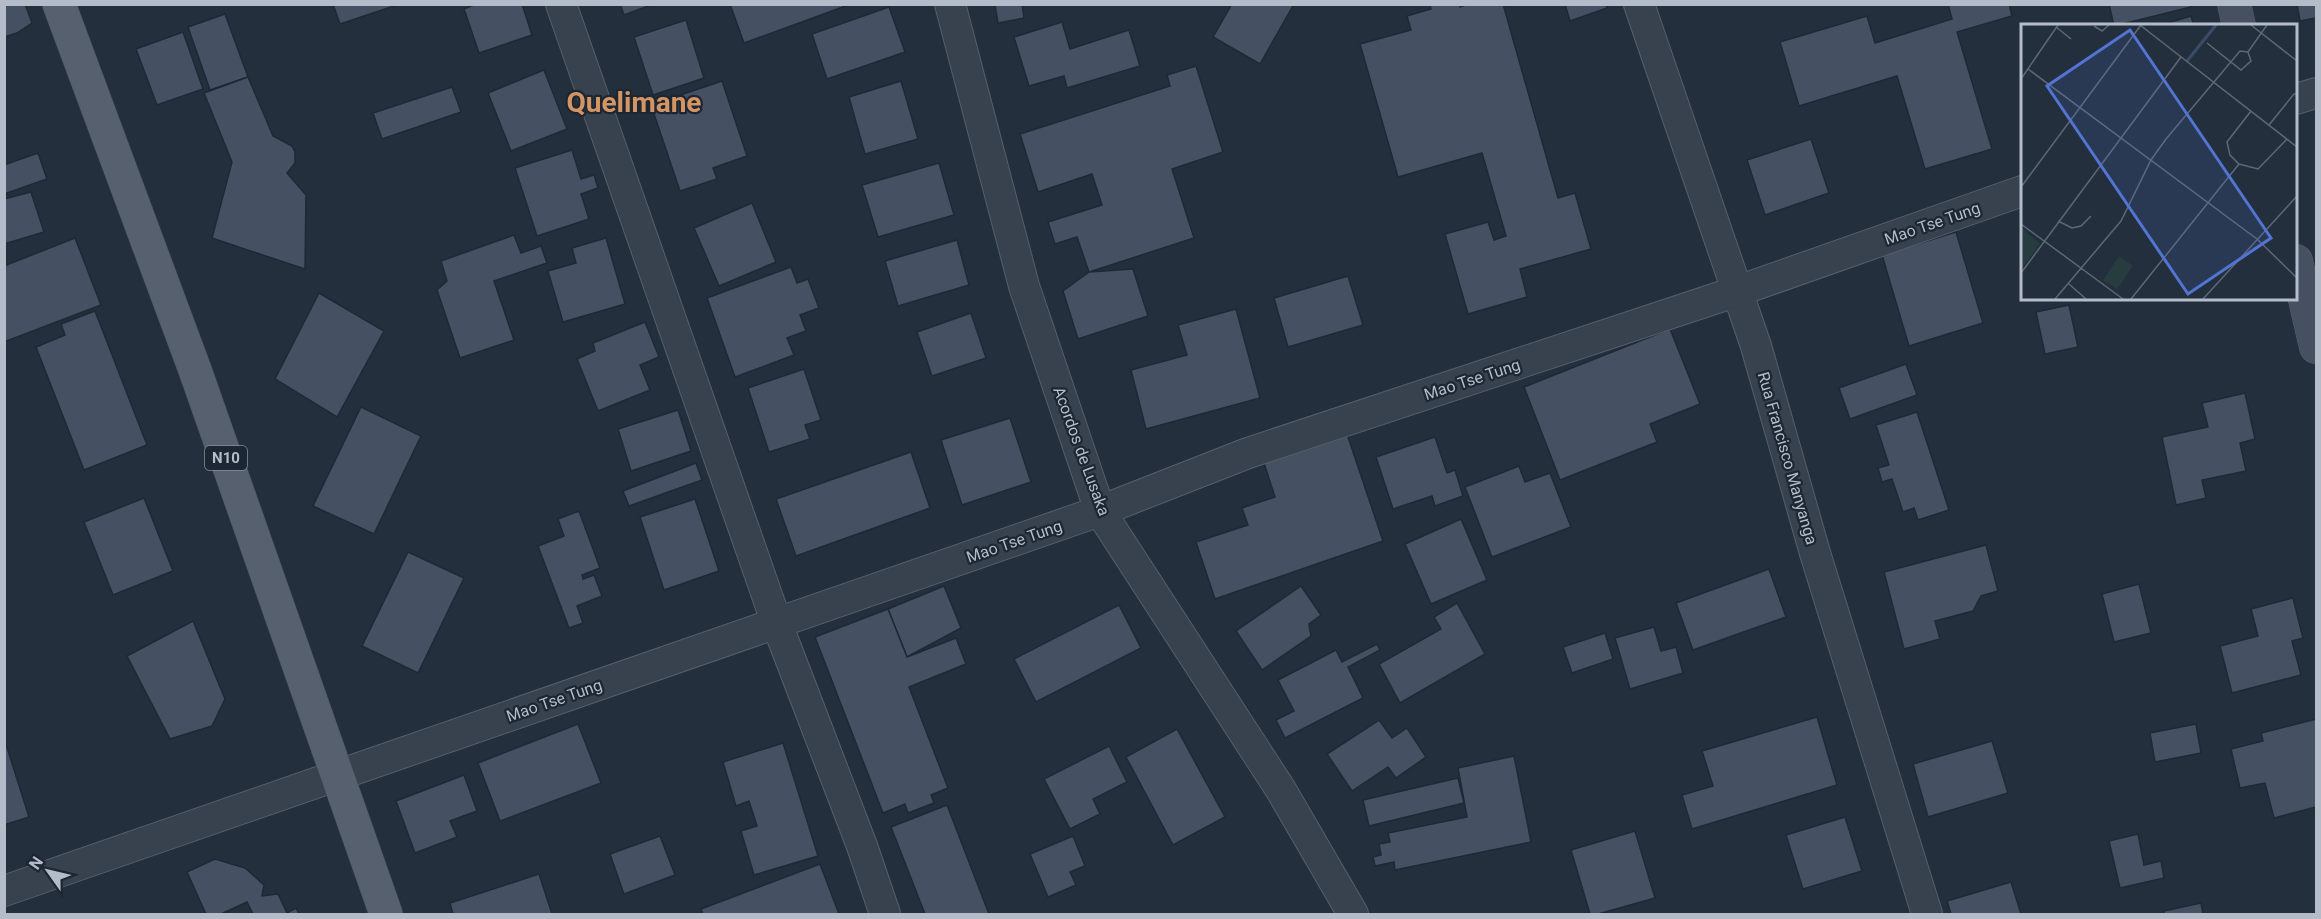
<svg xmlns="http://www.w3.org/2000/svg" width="2321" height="919" font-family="Roboto,sans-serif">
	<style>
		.building { fill: #455162; stroke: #1f2835; stroke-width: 1.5 }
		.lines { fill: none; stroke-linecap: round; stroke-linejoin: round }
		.street-casing { stroke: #565f6c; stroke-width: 32 }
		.secondary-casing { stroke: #565f6c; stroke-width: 34 }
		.primary-casing { stroke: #414a57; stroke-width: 34 }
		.street { stroke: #38414e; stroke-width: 30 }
		.secondary { stroke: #465061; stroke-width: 33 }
		.primary { stroke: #56606e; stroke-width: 33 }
		.labels { text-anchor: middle; stroke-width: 4.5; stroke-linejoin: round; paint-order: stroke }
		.shield { fill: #1d2633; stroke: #878f9c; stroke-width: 1.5 }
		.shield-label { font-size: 15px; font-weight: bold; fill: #b4bcc9 }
		.street-label { font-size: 16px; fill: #b4bcc9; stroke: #1d2633 }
		.town-label { font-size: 28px; font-weight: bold; fill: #d59563; stroke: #1d2633 }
		.inset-river { fill: none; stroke: #394c67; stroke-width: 3 }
		.inset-road { fill: none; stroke: #5e6776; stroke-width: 1.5 }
		.view { fill: #5274d3; fill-opacity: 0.15; stroke: #5274d3; stroke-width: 3 }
		.inset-edge { fill: none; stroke: #b4bcc9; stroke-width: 3 }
	</style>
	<rect width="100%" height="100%" fill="#242f3e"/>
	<g class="building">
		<path d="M4,4H25L32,23L17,33L4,37Z"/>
		<path d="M333,4H400L340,24Z"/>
		<path d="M476,4H522L532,35L479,53L464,9Z"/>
		<path d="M620,4H654L624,15Z"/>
		<path d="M730,4H851L744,43Z"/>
		<path d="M995,4H1022L1024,18L998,23Z"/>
		<path d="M1232,4H1294L1260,64L1213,37Z"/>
		<path d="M1430,4H1460V7L1468,4H1503L1558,198L1575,193L1591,249L1520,269L1527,297L1468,314L1445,234L1488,222L1494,240L1506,236L1482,153L1398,177L1360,44L1411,30L1407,16L1431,9Z"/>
		<path d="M1565,4H1606L1607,8L1570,21Z"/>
		<path d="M1948,4H2009L2012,16L1957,32L1992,149L1925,169L1897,76L1799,106L1780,42L1867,16L1875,43L1952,19Z"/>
		<path d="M2109,4H2190L2191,7L2114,26Z"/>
		<path d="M2297,4H2316V18L2300,21Z"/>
		<path d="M889,7L905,52L827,79L812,34Z"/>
		<path d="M225,14L248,77L210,90L188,27Z"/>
		<path d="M2191,16L2194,26H2158Z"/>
		<path d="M686,20L704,78L653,95L634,37Z"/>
		<path d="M1062,22L1070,49L1129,30L1140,66L1067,88L1064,76L1029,86L1014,37Z"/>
		<path d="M183,32L203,89L157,105L136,49Z"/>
		<path d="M1196,66L1223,152L1172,169L1194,238L1089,272L1077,237L1055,244L1048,222L1102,205L1092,174L1038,192L1020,134L1170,86L1167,75Z"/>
		<path d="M544,70L567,129L511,151L488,93Z"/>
		<path d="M248,77L273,136L292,146L295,152V163L287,173L306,195L305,269L212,238L232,162L204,93Z"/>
		<path d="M722,81L747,156L713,168L717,179L680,191L651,105Z"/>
		<path d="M901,81L918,139L865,154L849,97Z"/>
		<path d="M452,87L461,112L382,139L373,113Z"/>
		<path d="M1811,139L1829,193L1765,215L1747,160Z"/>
		<path d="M572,150L581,179L594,175L598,188L581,194L589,219L537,236L515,168Z"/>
		<path d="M38,153L47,179L4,194V165Z"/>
		<path d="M939,163L954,215L878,237L862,185Z"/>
		<path d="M31,192L44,232L4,244V199Z"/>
		<path d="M752,203L776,262L719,286L694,228Z"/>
		<path d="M1956,232L1983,323L1909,346L1882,255Z"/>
		<path d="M514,235L521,253L541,246L547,263L494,281L514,340L460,358L437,290L447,281L441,261Z"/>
		<path d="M75,238L101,305L4,342V266Z"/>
		<path d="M606,238L625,304L563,322L548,271L576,263L572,248Z"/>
		<path d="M957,240L969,285L898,306L885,261Z"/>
		<path d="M791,267L797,283L808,279L819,308L800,315L806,331L787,338L794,355L735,377L707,298Z"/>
		<path d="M1133,269L1148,316L1078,339L1063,291L1089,272Z"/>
		<path d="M1348,276L1363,325L1288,347L1274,298Z"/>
		<path d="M319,293L384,331L337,417L275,379Z"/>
		<path d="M2069,305L2078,347L2045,354L2036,312Z"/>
		<path d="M1236,309L1260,398L1146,429L1131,370L1187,355L1178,325Z"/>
		<path d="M95,311L147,445L84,470L36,347L65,335L61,324Z"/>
		<path d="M971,313L986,358L932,376L917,332Z"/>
		<path d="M645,322L659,357L640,365L650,390L598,411L577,359L595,351L593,343Z"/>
		<path d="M1670,329L1700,404L1650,424L1657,442L1560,480L1524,387Z"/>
		<path d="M1906,364L1917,395L1850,419L1839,388Z"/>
		<path d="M804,369L821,420L805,425L810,439L769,452L748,388Z"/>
		<path d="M2245,393L2255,439L2240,443L2246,471L2202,480L2206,498L2176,505L2162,437L2208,427L2202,403Z"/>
		<path d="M361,407L421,436L374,534L313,506Z"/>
		<path d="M678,410L691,451L631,471L618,429Z"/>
		<path d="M1917,412L1949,510L1918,520L1914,508L1903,512L1892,479L1882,482L1878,468L1889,465L1876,425Z"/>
		<path d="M1010,418L1031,482L962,505L941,440Z"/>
		<path d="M1344,425L1383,541L1215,599L1196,542L1248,525L1242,508L1275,497L1261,454Z"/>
		<path d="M1435,437L1447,473L1455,470L1463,496L1435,506L1432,496L1393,509L1376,457Z"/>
		<path d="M911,452L930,508L796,556L776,499Z"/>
		<path d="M696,463L702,480L629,506L623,491Z"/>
		<path d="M1519,466L1525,482L1550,473L1571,527L1492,557L1465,487Z"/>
		<path d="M144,498L173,571L113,595L84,522Z"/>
		<path d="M695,499L719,571L664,590L640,517Z"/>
		<path d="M579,511L600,568L582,575L583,579L594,575L602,596L577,606L583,623L569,628L538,546L564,536L558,519Z"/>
		<path d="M1461,519L1487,580L1431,604L1405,544Z"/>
		<path d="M1986,545L1998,591L1981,596L1973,611L1935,621L1940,639L1904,649L1884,572Z"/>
		<path d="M408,552L464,578L418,673L362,646Z"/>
		<path d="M1769,569L1786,617L1693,650L1676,603Z"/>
		<path d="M2139,584L2151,633L2114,642L2102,594Z"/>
		<path d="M944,586L961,628L907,657L888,609Z"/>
		<path d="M1301,586L1321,615L1309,624L1311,636L1262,670L1236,631Z"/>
		<path d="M2293,598L2303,638L2292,641L2301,675L2232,693L2220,646L2258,636L2251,609Z"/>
		<path d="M1457,603L1485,654L1400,703L1379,664L1441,629L1434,617Z"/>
		<path d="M1119,605L1141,648L1036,702L1014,659Z"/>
		<path d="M888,609L907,657L956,638L966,664L909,687L948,788L931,795L934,803L908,813L905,804L883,813L815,637Z"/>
		<path d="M193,621L225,699L212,726L170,739L127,656Z"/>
		<path d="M1654,627L1661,651L1676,647L1683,673L1630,689L1615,638Z"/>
		<path d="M1605,633L1613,659L1572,673L1563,647Z"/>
		<path d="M1377,644L1380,650L1348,667L1363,698L1285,738L1276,720L1294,711L1278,680L1336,650L1342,662Z"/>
		<path d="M1817,717L1837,785L1692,829L1682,795L1713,786L1702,751Z"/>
		<path d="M2316,719V807L2274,818L2265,783L2240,788L2231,749L2263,741L2261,733Z"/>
		<path d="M1379,720L1392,738L1407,728L1426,757L1396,778L1388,767L1352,791L1327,754Z"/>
		<path d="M578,724L601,783L500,821L478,763Z"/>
		<path d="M2196,724L2201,753L2155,762L2150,733Z"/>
		<path d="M1177,729L1225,817L1173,845L1126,757Z"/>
		<path d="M4,738L29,817L4,825Z"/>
		<path d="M1992,741L2008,793L1928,817L1913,764Z"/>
		<path d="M783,743L818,856L754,875L741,831L757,826L749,801L736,806L723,762Z"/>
		<path d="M1109,746L1127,782L1093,799L1100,814L1070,829L1044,779Z"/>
		<path d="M1514,756L1531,842L1395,870L1394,862L1375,866L1373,857L1381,855L1379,844L1390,842L1388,833L1467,817L1458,768Z"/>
		<path d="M464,775L477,811L450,821L457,837L415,853L396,801Z"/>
		<path d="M1458,778L1464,803L1369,826L1363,800Z"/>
		<path d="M947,805L989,914H925L891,827Z"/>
		<path d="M1845,817L1862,871L1803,889L1786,835Z"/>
		<path d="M1635,831L1655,898L1598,914H1590L1571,850Z"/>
		<path d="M2138,834L2144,865L2161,861L2164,878L2120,888L2109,841Z"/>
		<path d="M660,836L675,875L624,894L610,854Z"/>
		<path d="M1073,836L1085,866L1070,872L1076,885L1048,897L1030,854Z"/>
		<path d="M215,859L245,868L264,885L262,896L278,894L287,913L296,908L299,914H253L247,902L221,914H206L187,872Z"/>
		<path d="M820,864L839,914H703L701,909Z"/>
		<path d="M539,874L552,914H453L450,903Z"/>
		<path d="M2011,882L2021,914H1951L1947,901Z"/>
		<path d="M2201,903L2203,914H2164V911Z"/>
	</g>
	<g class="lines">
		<defs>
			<g id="street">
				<path d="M561,4L777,624L862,846L885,914"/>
				<path d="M950,4L1024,286L1100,511L1281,790L1353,914"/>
				<path d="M1639,4L1756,346L1815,553L1927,914"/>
				<path d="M2296,99L2316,93"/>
				<path d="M4,891L1100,511L1248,453L1738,291L2022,191"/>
			</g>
			<g id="secondary">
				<path d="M2234,4L2239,26"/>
				<path d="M2296,261L2316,347"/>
			</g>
			<path id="primary" d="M59,4L195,370L386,914"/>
		</defs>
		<use href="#street" class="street-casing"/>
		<use href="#secondary" class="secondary-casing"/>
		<use href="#primary" class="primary-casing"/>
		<use href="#street" class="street"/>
		<use href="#secondary" class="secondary"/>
		<use href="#primary" class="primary"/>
	</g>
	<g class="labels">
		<rect class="shield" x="205" y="446" width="42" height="24" rx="4.5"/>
		<g class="shield-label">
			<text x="226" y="463">N10</text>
		</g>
		<g class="street-label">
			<text transform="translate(1932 223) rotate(-19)" y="6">Mao Tse Tung</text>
			<text transform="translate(1472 379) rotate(-18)" y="6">Mao Tse Tung</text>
			<text transform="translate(1082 451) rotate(70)" y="6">Acordos de Lusaka</text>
			<text transform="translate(1788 458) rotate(74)" y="6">Rua Francisco Manyanga</text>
			<text transform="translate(1014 541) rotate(-19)" y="6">Mao Tse Tung</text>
			<text transform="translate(554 700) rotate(-19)" y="6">Mao Tse Tung</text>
		</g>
		<g class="town-label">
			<text x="634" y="112">Quelimane</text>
		</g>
	</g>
	<g transform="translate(2021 24)">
		<rect width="276" height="276" fill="#242f3e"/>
		<path d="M0,203L19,220L0,245ZM98,232L112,242L96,265L82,256Z" fill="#263c3f"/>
		<path class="inset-river" d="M166,37L195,1"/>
		<path class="inset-road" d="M119,1L276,123M230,1L276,37M73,2L81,7L88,1M35,3L50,15M186,19L220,46L230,37L227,28M7,45L236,215L276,254M0,55L37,1M230,87L206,118L209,131L218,140L237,145L266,115M248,101L273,70H276M0,163L120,1M37,197L51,204L60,202L70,192M0,200L102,275M0,249L160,33M48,260L65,275M34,275L100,197L130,136L145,115L219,27L227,28L246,1M110,275L218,140M182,275L276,172"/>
		<path class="view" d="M109,6L250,214L167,270L26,62Z"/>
		<rect width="276" height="276" class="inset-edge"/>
	</g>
	<rect width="2321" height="919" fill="none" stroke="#b4bcc9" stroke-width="12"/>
	<g transform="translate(48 871) rotate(304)" stroke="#1d2633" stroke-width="4.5" paint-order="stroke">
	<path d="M0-4.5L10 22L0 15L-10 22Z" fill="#b4bcc9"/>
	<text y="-9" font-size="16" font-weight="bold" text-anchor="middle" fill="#b4bcc9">N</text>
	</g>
</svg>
